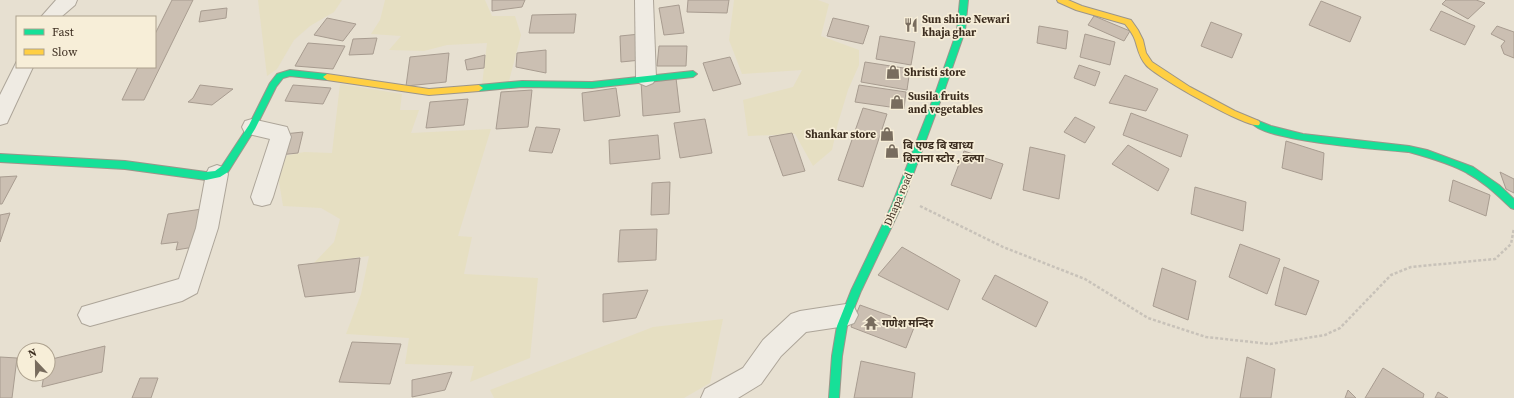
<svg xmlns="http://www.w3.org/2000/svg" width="1514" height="398" font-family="'Source Serif 4','Noto Sans Devanagari',serif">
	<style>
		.farmland { fill: #e6dfc2 }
		.building { fill: #cbbfb2; stroke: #a89c90 }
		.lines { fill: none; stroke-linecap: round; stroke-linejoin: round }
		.street-casing { stroke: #ada599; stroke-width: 2 }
		.fast-casing { stroke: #9c958a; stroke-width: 2 }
		.slow-casing { stroke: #9c958a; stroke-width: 2 }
		.path { stroke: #c8c2b9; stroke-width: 2.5; stroke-dasharray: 3 2; stroke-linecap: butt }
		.street { fill: #efebe3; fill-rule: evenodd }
		.fast { fill: #16e098; fill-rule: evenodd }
		.slow { fill: #ffcf43; fill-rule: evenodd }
		.labels { text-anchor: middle; stroke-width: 3.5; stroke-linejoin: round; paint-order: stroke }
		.poi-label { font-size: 11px; font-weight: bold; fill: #3d2e20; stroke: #f7eed8; text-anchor: start }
		.street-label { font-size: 11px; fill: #3d2e20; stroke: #f7eed8 }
	</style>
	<rect width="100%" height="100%" fill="#e7e0d1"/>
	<g class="farmland">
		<path d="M258,0H342L334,12L310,26L294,40L277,69L267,76Z"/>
		<path d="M385,0H485L492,16H515L521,35L509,81L482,85L487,43L447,45L424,51L389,50L401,36L371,34L380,20Z"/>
		<path d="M734,0H818L829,4L821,36L859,50V65L848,90L838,123L832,150L813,166L795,134L748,136L743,100L793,87L802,70L742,74L729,40Z"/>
		<path d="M340,84L402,94L400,110H419L411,133L491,129L458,236L472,237L464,274L538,278L530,358L470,382L474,366L405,364L409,338L346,334L361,294L369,256L314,263L334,242L340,219L321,208L283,206L275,158L304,152L332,153Z"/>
		<path d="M723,319L710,383L684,398H494L490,390L653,327Z"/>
	</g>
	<g class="building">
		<path d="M172,0H193L144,100H122L138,67H155V34Z"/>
		<path d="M492,0H525L522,7L492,11Z"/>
		<path d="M688,0H729L727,13L687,12Z"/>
		<path d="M1446,0H1476L1485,3L1468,19L1442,4Z"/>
		<path d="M1321,1L1361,17L1350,42L1309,25Z"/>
		<path d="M679,5L684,33L664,35L659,8Z"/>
		<path d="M227,8L226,18L199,22L201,11Z"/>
		<path d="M1441,11L1475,26L1465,45L1430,30Z"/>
		<path d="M576,14L574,33H529L532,15Z"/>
		<path d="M1094,16L1130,31L1124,41L1088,25Z"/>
		<path d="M327,18L356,24L343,41L314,35Z"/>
		<path d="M833,18L869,26L863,44L827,36Z"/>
		<path d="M1211,22L1242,34L1232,58L1201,46Z"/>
		<path d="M1039,26L1068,31L1066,49L1037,43Z"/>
		<path d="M1497,26L1514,32V58L1504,54L1501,46L1505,41L1491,34Z"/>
		<path d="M640,34L641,60L621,62L620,36Z"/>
		<path d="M1085,34L1115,42L1110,65L1080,57Z"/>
		<path d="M880,36L915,42L911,65L876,59Z"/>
		<path d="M377,38L373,54L349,55L353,39Z"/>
		<path d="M308,43L345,46L333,69L295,66Z"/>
		<path d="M659,46H687L686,66H657Z"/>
		<path d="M546,50V73L516,67L517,53Z"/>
		<path d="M449,53L446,82L406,86L410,57Z"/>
		<path d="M485,55L484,68L467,70L465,60Z"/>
		<path d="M730,57L741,84L713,91L703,63Z"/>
		<path d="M865,62L910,69L907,90L861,82Z"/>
		<path d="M1079,65L1100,72L1095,86L1074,78Z"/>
		<path d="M1125,75L1158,89L1146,111L1109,103Z"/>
		<path d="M676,78L680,112L643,116L641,81Z"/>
		<path d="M200,85L233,89L212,105L188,102L193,98Z"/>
		<path d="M293,85L331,88L323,104L285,101Z"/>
		<path d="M859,85L906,92L904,109L855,102Z"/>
		<path d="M616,88L620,116L584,121L582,93Z"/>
		<path d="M532,90L528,127L496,129L501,92Z"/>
		<path d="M468,99L464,125L426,128L430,102Z"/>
		<path d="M863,108L887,114L863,187L838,180Z"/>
		<path d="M1131,113L1188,135L1181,157L1123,135Z"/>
		<path d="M1075,117L1095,127L1085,143L1064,132Z"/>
		<path d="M705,119L712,153L680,158L674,123Z"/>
		<path d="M536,127L560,129L552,153L529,151Z"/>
		<path d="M303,132L298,153L279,155L284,134Z"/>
		<path d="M792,133L805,171L783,176L769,137Z"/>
		<path d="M658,135L660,159L610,164L609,140Z"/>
		<path d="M1286,141L1324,153L1322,180L1282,168Z"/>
		<path d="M1128,145L1169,169L1158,191L1112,164Z"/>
		<path d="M1030,147L1065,155L1059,199L1023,190Z"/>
		<path d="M964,151L1003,164L991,199L951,185Z"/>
		<path d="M1500,172L1514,179V193L1506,189Z"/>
		<path d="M17,176L2,204H0V177Z"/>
		<path d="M1453,180L1490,195L1486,216L1449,201Z"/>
		<path d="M670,182L669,214L651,215L652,183Z"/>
		<path d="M1195,187L1246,202L1243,231L1191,214Z"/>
		<path d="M202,209L194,247L176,250L178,242L161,244L168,214Z"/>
		<path d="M10,213L0,242V215Z"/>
		<path d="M657,229L656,260L618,262L620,230Z"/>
		<path d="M1240,244L1280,259L1267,294L1229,277Z"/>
		<path d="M902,247L960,280L948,310L878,275Z"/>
		<path d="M360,258L355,292L305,297L298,265Z"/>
		<path d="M1284,267L1319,281L1306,315L1275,305Z"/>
		<path d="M1162,268L1196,281L1188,320L1153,306Z"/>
		<path d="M995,275L1048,302L1036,327L982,299Z"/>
		<path d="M648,290L636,318L603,322V294Z"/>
		<path d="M860,305L915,325L906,348L851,327Z"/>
		<path d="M352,342L401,344L390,384L339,382Z"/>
		<path d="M105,346L102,372L42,387L44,374H48V360Z"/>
		<path d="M0,357L17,358L12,398H0Z"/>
		<path d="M1247,357L1275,369L1271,398H1240Z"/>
		<path d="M861,361L915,373L912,398H854Z"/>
		<path d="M1383,368L1424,394L1423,398H1365Z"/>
		<path d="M452,372L445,390L412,397V380Z"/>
		<path d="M140,378H158L151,398H132Z"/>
		<path d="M1348,390L1356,398H1345Z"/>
		<path d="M1438,392L1448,398H1435Z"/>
	</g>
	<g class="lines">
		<defs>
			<g id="street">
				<path d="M56,0H77L75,5L61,17H41Z"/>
				<path d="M635,0H653L656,78L653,83L646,86L639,83L636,78Z"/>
				<path d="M17,61V67H33L7,123L0,125V95Z"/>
				<path d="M252,119L287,127L291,137L273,197L270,204L262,206L254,204L251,197L270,139L245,133L242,127L245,121Z"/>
				<path d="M217,165L225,168L228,174L218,228L197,293L182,301L90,326L82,323L78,315L82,307L179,279L196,228L206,174L209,168Z"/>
				<path d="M846,304L854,307L858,315L854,323L846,326L806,332L781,356L761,384L738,398H701L705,389L743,368L763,340L791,314L800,311Z"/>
			</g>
			<g id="fast">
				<path d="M960,0H968L965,31L943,94L901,207L861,291L847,326L842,356L839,398H829L832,356L837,326L851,291L891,207L935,94L957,31Z"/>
				<path d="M290,70L327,74L331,77L327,80L290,76L283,78L276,87L255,129L228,172L220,177L206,180L125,169L0,162V154L125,161L206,172L215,171L222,166L249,125L270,83L277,74Z"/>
				<path d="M693,71L697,74L693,77L592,88L522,87L479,91L475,88L479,85L522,81L592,82Z"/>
				<path d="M1256,120L1271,126L1303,134L1409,146L1427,150L1473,167L1499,185L1514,199V209L1511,208C1497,195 1484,182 1467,173C1452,164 1427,157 1409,152C1383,150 1263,141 1252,123Z"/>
			</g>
			<g id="slow">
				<path d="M1057,0H1068L1082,6L1131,20L1138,30L1143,40L1146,53L1152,62L1190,87L1235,111L1259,121L1260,123L1259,125C1248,129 1155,76 1146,65C1139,57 1138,49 1135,40C1133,34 1129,29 1125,24L1076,10L1058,2Z"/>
				<path d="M327,74L429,89L479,85L483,88L479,91L429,95L327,80L323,77Z"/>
			</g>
		</defs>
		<use href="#street" class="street-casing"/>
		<use href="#fast" class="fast-casing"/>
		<use href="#slow" class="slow-casing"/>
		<path class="path" d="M920,206L1003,247L1085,279L1148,318L1206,337L1270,344L1325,335L1340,328L1391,275L1411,267L1495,259L1511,244L1514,228"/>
		<use href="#street" class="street"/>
		<use href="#fast" class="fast"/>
		<use href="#slow" class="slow"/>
	</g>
	<defs>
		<symbol id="restaurant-bare" viewBox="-9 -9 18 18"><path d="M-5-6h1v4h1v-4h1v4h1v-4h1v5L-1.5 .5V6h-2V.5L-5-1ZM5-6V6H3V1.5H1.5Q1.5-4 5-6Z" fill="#786c5e" stroke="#f7eed8" stroke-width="2.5" paint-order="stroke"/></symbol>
		<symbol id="shop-bare" viewBox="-9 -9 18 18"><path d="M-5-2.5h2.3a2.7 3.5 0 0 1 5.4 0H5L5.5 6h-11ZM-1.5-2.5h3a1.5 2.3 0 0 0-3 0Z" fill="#786c5e" stroke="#f7eed8" stroke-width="2.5" paint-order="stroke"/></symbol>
		<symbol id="temple-bare" viewBox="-9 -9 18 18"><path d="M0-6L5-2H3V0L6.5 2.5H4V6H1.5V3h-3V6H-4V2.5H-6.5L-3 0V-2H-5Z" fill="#786c5e" stroke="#f7eed8" stroke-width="2.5" paint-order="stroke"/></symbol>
	</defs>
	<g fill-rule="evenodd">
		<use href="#restaurant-bare" x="901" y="15" width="20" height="20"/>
		<use href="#shop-bare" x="883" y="62" width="20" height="20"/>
		<use href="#shop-bare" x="887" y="92" width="20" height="20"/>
		<use href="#shop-bare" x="877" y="124" width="20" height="20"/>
		<use href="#shop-bare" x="882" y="141" width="20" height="20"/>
		<use href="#temple-bare" x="861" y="313" width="20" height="20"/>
	</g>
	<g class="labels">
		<g class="poi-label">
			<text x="922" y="23">Sun shine Newari<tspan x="922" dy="13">khaja ghar</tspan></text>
			<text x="904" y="76">Shristi store</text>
			<text x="908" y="100">Susila fruits<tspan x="908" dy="13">and vegetables</tspan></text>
			<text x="876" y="138" text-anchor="end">Shankar store</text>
			<text x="903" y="149">बि एण्ड बि खाध्य<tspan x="903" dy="13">किराना स्टोर , ढल्पा</tspan></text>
			<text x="882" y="327">गणेश मन्दिर</text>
		</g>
		<g class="street-label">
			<text transform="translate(898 199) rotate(-67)" y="4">Dhapa road</text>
		</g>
	</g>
	<rect x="16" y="16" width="140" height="52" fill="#f7eed8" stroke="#ada18e"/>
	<rect x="24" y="29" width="20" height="6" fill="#16e098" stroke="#ada18e"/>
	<text x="52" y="36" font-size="12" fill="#3d2e20">Fast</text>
	<rect x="24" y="49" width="20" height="6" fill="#ffcf43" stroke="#ada18e"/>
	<text x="52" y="56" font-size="12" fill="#3d2e20">Slow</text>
	<g transform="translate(36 362) rotate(338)"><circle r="19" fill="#f7eed8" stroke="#ada18e"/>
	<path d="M0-3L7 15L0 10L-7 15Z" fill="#786c5e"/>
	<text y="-6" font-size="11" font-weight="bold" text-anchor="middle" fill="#3d2e20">N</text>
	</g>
</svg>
